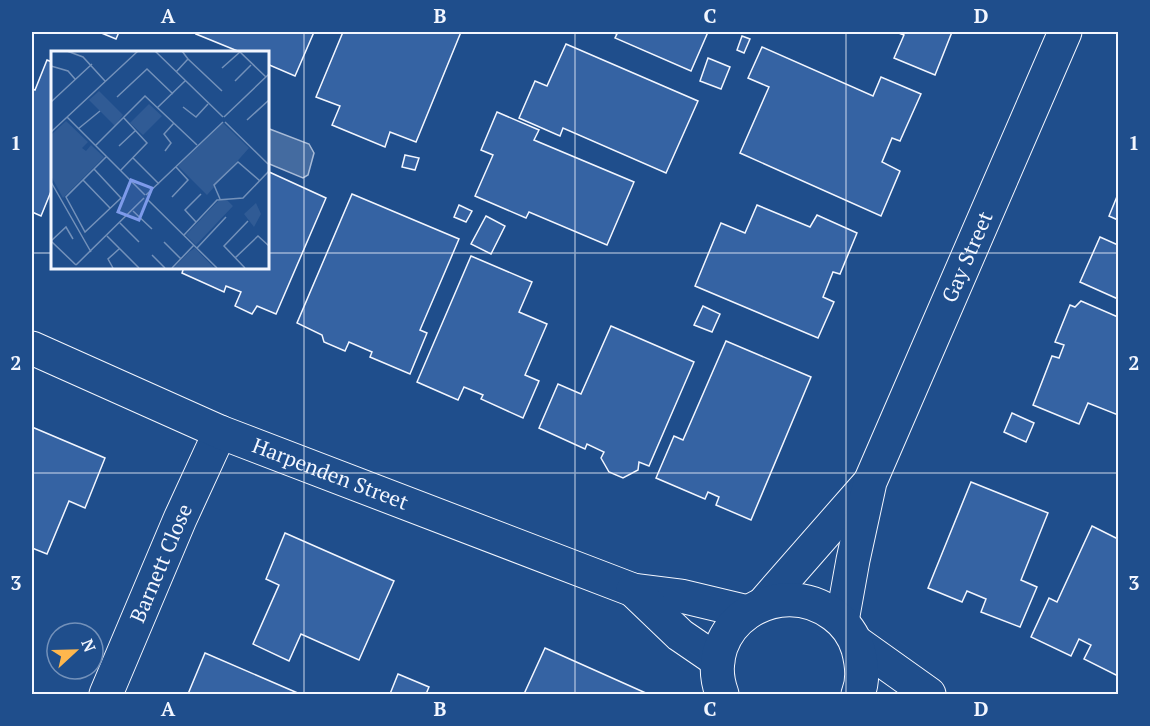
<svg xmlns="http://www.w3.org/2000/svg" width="1150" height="726" font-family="'PT Serif',serif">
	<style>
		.water { fill: #446ba0; stroke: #a8bbd7; stroke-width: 1.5 }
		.building { fill: #3563a3; stroke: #f2f6ff; stroke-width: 1.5 }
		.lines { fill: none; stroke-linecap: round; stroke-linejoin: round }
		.street-casing { stroke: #f2f6ff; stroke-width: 35 }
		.secondary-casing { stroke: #f2f6ff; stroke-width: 35 }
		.street { stroke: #1f4e8c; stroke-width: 33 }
		.secondary { stroke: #1f4e8c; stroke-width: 33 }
		.grid { fill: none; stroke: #f2f6ff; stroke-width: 1.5; stroke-opacity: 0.55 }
		.labels { text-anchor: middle; stroke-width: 4.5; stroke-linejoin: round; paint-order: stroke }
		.street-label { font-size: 21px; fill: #f2f6ff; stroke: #1f4e8c }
		.inset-road { fill: none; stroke: #7391ba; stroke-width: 1.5 }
		.view { fill: #7d9aea; fill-opacity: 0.15; stroke: #7d9aea; stroke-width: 3 }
		.inset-edge { fill: none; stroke: #f2f6ff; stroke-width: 3 }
		.neatline { fill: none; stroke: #f2f6ff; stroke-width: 2 }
		.grid-label { font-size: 20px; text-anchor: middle; font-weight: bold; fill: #f2f6ff }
	</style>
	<rect width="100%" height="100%" fill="#1f4e8c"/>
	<path class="water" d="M267,128L309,144L314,153L308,175L303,178L267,163Z"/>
	<g class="building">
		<path d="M99,32H119L116,39Z"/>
		<path d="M197,32H314L295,76L267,64V52H240L196,34Z"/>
		<path d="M343,32H461L416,142L390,132L385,147L332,125L340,106L316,97Z"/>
		<path d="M611,32H708L691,71L615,38L617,34Z"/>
		<path d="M896,32H952L935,75L894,58L904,35Z"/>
		<path d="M742,36L750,39L744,53L737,50Z"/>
		<path d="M566,44L698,101L666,173L563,128L560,136L519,118L535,81L547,86Z"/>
		<path d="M762,47L873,96L881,77L921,94L900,141L892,138L882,162L900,171L881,216L740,153L769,87L748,78Z"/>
		<path d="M708,58L730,67L721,89L700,81Z"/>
		<path d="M47,60L52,62V189L41,216L32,212V89L35,90Z"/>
		<path d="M497,112L539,130L534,140L634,182L607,245L529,212L526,218L475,196L493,155L481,150Z"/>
		<path d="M405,155L419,158L415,170L402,167Z"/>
		<path d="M267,171L326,198L276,314L257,306L252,314L235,306L241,292L226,286L224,292L182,273L184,267H267Z"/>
		<path d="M352,194L459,239L420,330L427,333L410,374L370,357L372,352L349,342L345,351L324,342L322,335L297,323Z"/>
		<path d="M1118,194V220L1109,216Z"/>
		<path d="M459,205L472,211L466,222L454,217Z"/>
		<path d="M757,205L810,227L817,215L857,233L840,274L833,272L823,297L834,302L818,338L695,286L721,223L745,233Z"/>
		<path d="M486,216L505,226L491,254L471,244Z"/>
		<path d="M1100,237L1118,245V299L1080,282Z"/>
		<path d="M471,256L532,282L519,312L547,324L525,375L539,381L523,418L481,399L483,395L464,387L458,400L417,382Z"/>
		<path d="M1081,301L1118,317V415L1088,403L1079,424L1033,405L1052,356L1059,358L1064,345L1055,342L1070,305L1075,307Z"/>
		<path d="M703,306L720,314L712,332L694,325Z"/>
		<path d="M611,326L694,362L649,466L639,462L638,470L623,478L609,472L601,458L604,452L587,444L585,449L539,428L558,384L581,394Z"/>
		<path d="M726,341L811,377L751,520L716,505L719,497L708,492L705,499L656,478L674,436L683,440Z"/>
		<path d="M1012,413L1034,423L1026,442L1004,432Z"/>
		<path d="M32,427L105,458L85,508L69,501L47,554L32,548Z"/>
		<path d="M971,482L1048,513L1021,580L1037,587L1020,627L981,612L986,599L967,591L962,602L928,588Z"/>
		<path d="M1092,526L1118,539V676L1084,659L1091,645L1079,639L1071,656L1031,637L1049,598L1057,602Z"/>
		<path d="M285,533L394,581L359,660L301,634L289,661L253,644L279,585L266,579Z"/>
		<path d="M545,648L648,694H524Z"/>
		<path d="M205,653L300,694H188Z"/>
		<path d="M398,674L429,687L426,694H390Z"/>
	</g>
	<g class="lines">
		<defs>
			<g id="street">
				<path id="s1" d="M106,694L180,519L220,432"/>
			</g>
			<g id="secondary">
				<path id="s2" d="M32,348L220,432L633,590L681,596L748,612"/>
				<path d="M633,590L680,635L718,661"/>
				<path d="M763,604L869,483"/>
				<path id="s3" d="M842,621L853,560L870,482L1065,32"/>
				<path d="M856,642L929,694"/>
				<path d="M722,694C697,626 778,572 834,615C845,623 854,636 858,649C862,664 864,680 858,694"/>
			</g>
		</defs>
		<use href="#street" class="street-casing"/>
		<use href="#secondary" class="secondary-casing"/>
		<use href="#street" class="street"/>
		<use href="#secondary" class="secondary"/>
	</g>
	<path class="grid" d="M304,32V694M575,32V694M846,32V694M32,253H52M267,253H1118M32,473H1118"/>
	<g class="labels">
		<g class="street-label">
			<text dy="7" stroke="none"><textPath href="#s3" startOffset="387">Gay Street</textPath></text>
			<text dy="7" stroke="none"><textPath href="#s2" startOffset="324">Harpenden Street</textPath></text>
			<text dy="7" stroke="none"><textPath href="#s1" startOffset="142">Barnett Close</textPath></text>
		</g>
	</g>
	<g transform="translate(51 51)">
		<rect width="218" height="218" fill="#1f4e8c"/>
		<path d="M48,40L72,64L64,75L38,49ZM98,53L111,65L92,84L79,72ZM15,70L37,91L31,97L35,100L40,94L53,106L12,147L0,125V84ZM172,72L198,97L156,144L127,115ZM168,149H176L182,155L145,194L135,184ZM205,152L210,163L203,176L193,163ZM144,197L163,217H123L138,201Z" fill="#305b95"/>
		<path class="inset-road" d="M16,0L32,6L54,30M104,0L172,66M137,8L171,40M0,15L17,20L24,28M171,17L189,1L215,26M125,21L137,8L131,0M184,30L200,14M66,46L96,18L122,43M0,51L41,13M132,56L145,66L157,53M106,57L134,30M16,66L94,144M173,66L218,23M196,69L218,49M174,71L217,113M27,78L49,60M0,81L87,0M44,95L94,45L146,94M68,95L84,80M114,100L120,92L113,83L123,72M82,107L108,133M43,118L70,147L34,181L15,146L55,106M69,120L96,92L72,66M32,129L59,157M0,131L40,201M95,144L172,71M121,146L137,129L125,116M96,148L166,217M169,148L163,134L187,111L209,130M82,160L101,178M145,171L134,159L150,143M69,172L88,191M133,184L166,149L192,147L218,120M56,185L88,217M22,188L15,176L0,190L25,214M113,191L130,208M146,197L175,166M101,204L114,217M184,207L207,185L218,195M25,214L93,147M62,217L57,208L68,198M121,217L143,194M194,217L173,195L197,170"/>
		<path class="view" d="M80,129L101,137L88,169L67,161Z"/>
		<rect width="218" height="218" class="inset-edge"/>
	</g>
	<rect width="1150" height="726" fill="none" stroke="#1f4e8c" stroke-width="66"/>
	<g transform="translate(75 651) rotate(68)"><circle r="28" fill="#1f4e8c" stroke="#7391ba" stroke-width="1.5"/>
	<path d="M0-4.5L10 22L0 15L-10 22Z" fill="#ffb74d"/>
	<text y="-9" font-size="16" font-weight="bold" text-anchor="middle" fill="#f2f6ff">N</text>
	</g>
	<rect x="33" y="33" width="1084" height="660" class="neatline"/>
	<g class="grid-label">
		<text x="168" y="23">A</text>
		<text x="440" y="23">B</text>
		<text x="710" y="23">C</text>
		<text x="981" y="23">D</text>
		<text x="16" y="150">1</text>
		<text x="1134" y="150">1</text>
		<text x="16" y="370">2</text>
		<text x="1134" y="370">2</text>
		<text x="16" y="590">3</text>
		<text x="1134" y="590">3</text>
		<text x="168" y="716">A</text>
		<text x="440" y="716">B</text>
		<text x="710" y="716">C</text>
		<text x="981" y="716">D</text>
	</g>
</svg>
